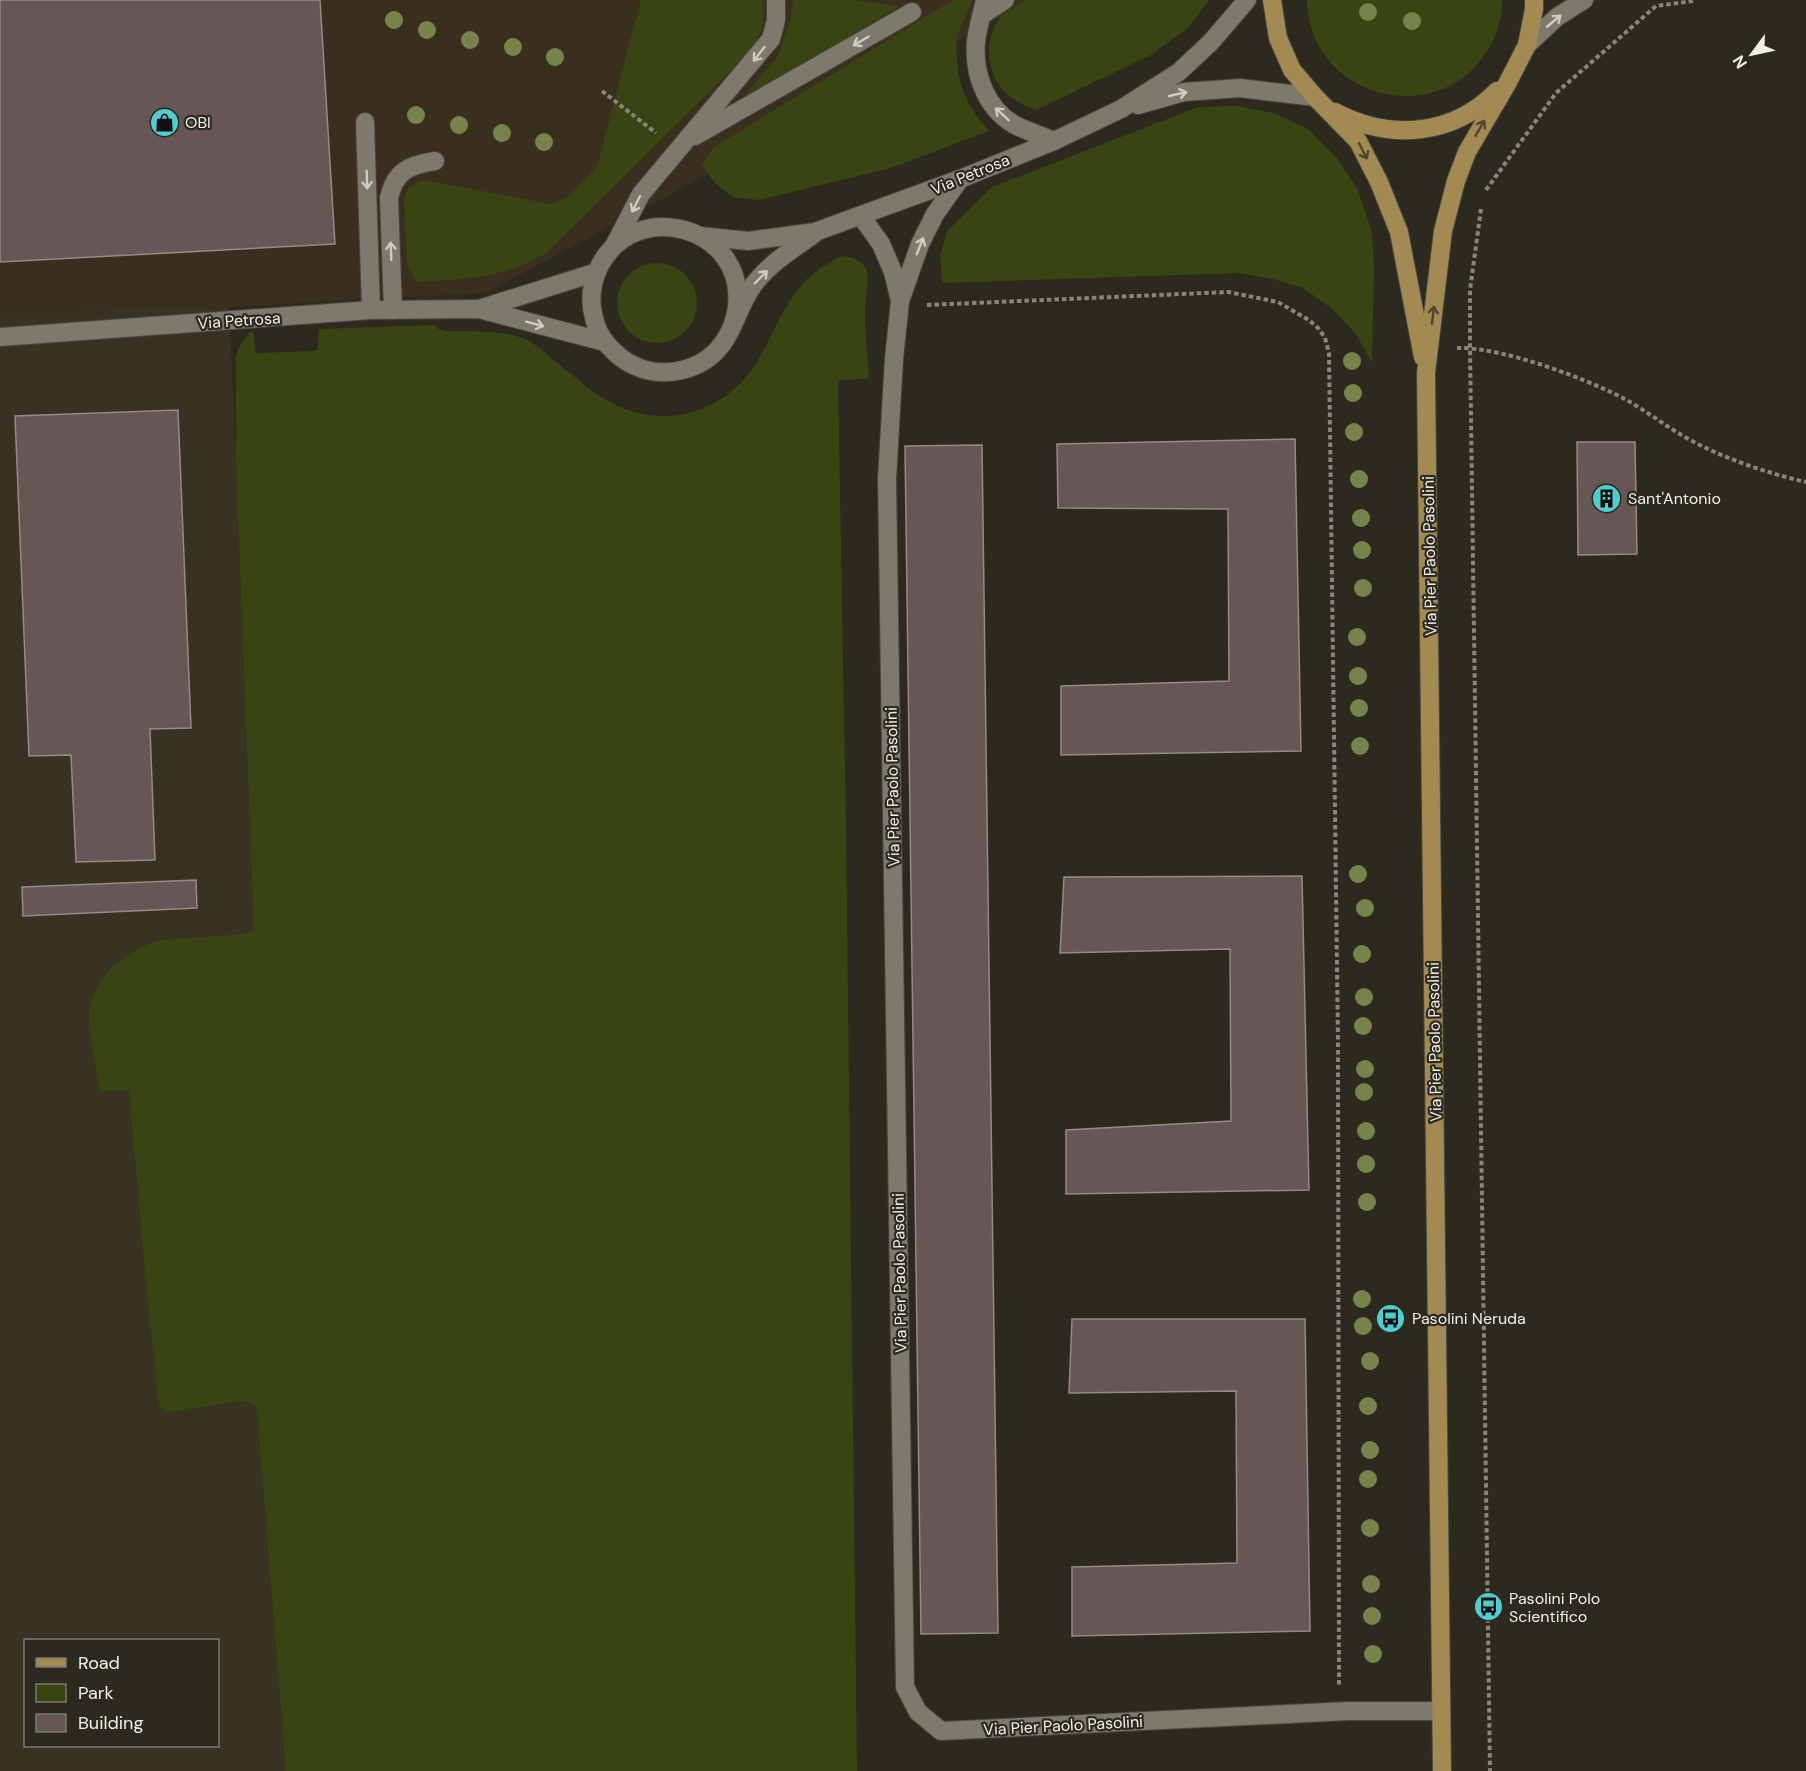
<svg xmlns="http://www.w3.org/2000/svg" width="1806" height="1771" font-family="'DM Sans',sans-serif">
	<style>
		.commercial { fill: #3a2e1f }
		.built { fill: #373221; fill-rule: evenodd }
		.green { fill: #384512 }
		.building { fill: #665756; stroke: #988888; stroke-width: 1.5 }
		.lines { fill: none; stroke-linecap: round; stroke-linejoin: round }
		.service-casing { stroke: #49463e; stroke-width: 20 }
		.minor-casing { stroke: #49463e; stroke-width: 20 }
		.primary-casing { stroke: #49463e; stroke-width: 20 }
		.path { stroke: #88867c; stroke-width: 4; stroke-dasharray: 4.5 3; stroke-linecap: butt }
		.service { stroke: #7d796c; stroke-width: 18 }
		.minor { stroke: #7d796c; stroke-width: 18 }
		.primary { stroke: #a38a53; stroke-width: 18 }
		.tree { fill: #76844c }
		.oneway { stroke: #ceccc3 }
		.oneway2 { stroke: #50462e }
		.labels { text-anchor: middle; stroke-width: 4.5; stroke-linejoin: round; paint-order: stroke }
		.poi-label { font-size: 16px; fill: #f1efe8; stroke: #2c291e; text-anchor: start }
		.street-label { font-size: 16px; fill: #f1efe8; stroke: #2c291e }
	</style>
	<rect width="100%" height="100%" fill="#2c291e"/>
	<path class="commercial" d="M0,0H1029L1000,18L486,293L229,307L0,309Z"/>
	<path class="built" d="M229,307L259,955L269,1394L300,1771H0V309ZM26,1640H218V1746H26Z"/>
	<g class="green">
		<path d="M641,0H762C766,19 762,34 752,50L546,253C508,278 462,279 417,282L407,264L404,203L408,188L423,180L551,204L567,198L597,167Z"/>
		<path d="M793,0H852L899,6L734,108L778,56L790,21Z"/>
		<path d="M953,0H972C969,11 963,20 959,31C956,39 956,50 957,59C959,90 969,108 989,131L891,168L759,200L733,197L715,183L701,165L714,147Z"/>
		<path d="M1026,0H1209L1189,27L1151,55L1036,110C1024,106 1014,101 1005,92C986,74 984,39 999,19C1005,11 1018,5 1026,0Z"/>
		<path d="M1307,0H1502C1503,17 1497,33 1489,48C1440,133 1308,98 1307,0Z"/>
		<path d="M1236,106L1274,113L1308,129L1336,157L1357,188L1372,232L1374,264L1372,363L1356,334L1331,308L1303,288L1273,279L1238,273L942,283L940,255L947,231L992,187L1198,107Z"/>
		<path d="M842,256C851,257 861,259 866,269C870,278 867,288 866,297C863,324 868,352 869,378L838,381L846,827L857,1771H286L257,1409L248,1401H242L166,1412L159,1405L147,1294L129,1090L102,1091L99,1087C97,1069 87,1029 89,1012C93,976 128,949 161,940L246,934L254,930L236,459V358L238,349L250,331L254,333L255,353L316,351L318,347L319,329L435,325L438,329L445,331C471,332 502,329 527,340C537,345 547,354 556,362C591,389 612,413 659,416C676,417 694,413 708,406C766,379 766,326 804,282C814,271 828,263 842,256Z"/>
		<circle cx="657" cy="303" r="40"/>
	</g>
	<g class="building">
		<path d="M0,0H320L335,244L0,262Z"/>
		<path d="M178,410L191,728L150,729L155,860L76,862L71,755L29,756L15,416Z"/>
		<path d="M1295,439L1301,751L1061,755V686L1229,681L1228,509L1058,508L1057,444Z"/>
		<path d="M1577,442H1635L1637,554L1578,555Z"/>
		<path d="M982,445L998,1633L921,1634L905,446Z"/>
		<path d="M1302,876L1309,1190L1066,1194V1130L1231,1121L1230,949L1060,953L1064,877Z"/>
		<path d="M196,880L197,908L23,916L22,887Z"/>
		<path d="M1072,1319H1305L1310,1631L1072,1636V1567L1237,1563L1236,1391L1069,1393Z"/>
	</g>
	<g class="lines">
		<defs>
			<g id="service">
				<path d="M985,0C982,13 978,27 976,41C973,75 987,112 1019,127C1030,132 1042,136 1054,141"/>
				<path d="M982,15L1005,0"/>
				<path d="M365,122L371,310"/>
				<path d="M695,136L912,12"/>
				<path d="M614,246L641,194L771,39L776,20V0"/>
				<path d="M393,310L389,198C395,171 409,165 435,161"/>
			</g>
			<g id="minor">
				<path d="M1527,45L1557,17L1584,0"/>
				<path d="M1138,105L1184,92L1240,88L1315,97"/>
				<path d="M960,179L935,214L920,244L900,301L894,359L887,479L905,1687L918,1712L941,1731L1349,1711H1440"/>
				<path d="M861,216L881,244L893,272L900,301"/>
				<path d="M700,236L748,241L815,232L960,179L1054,141L1121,109L1179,72L1211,42L1247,0"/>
				<path d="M479,309L597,272"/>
				<path d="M732,327C734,320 737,312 737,305C745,228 637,196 600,265C592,281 589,300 594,318C598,338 615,356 633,365C663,380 703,371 723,343C735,326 740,304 752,287C767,265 793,249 814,234"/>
				<path d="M0,337L371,310L479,309L605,342"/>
			</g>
			<g id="primary">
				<path d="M1272,0L1278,38L1292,70L1315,97L1358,141L1379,182L1399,232L1423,357"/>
				<path d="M1335,112C1390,141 1453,136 1497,91"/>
				<path d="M1442,1771L1426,373L1443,231L1456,181L1467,152L1507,84L1527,45L1534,9V0"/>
			</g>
		</defs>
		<use href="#service" class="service-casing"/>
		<use href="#minor" class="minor-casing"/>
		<use href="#primary" class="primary-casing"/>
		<g class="path">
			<path d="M602,91L656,133"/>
			<path d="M1486,190L1556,93L1656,6L1693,1"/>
			<path d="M1481,209L1470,290V348L1490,1771"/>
			<path d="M927,305L1228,292L1278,302L1309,320L1319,329L1325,338L1329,353L1338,1043L1339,1685"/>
			<path d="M1457,348C1502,347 1582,377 1623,398C1647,411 1669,429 1694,442C1726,459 1770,474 1806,482"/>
		</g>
		<use href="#service" class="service"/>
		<use href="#minor" class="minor"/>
		<use href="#primary" class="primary"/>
	</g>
	<g class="tree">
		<circle cx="1368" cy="12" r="9"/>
		<circle cx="394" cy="20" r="9"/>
		<circle cx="1412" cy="21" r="9"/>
		<circle cx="427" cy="30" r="9"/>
		<circle cx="470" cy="40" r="9"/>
		<circle cx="513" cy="47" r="9"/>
		<circle cx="555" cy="57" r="9"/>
		<circle cx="416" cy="115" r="9"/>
		<circle cx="459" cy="125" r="9"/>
		<circle cx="502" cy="133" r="9"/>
		<circle cx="544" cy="142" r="9"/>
		<circle cx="1352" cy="361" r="9"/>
		<circle cx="1353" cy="393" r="9"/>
		<circle cx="1354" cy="432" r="9"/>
		<circle cx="1359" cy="479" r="9"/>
		<circle cx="1361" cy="518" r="9"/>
		<circle cx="1362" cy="550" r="9"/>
		<circle cx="1363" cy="588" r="9"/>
		<circle cx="1357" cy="637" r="9"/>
		<circle cx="1358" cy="676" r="9"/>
		<circle cx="1359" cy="708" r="9"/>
		<circle cx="1360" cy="746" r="9"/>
		<circle cx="1358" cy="874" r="9"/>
		<circle cx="1365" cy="908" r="9"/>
		<circle cx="1362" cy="954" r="9"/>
		<circle cx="1364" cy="997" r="9"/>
		<circle cx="1363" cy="1026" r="9"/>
		<circle cx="1365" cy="1069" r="9"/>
		<circle cx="1364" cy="1092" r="9"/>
		<circle cx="1366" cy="1131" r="9"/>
		<circle cx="1366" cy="1164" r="9"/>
		<circle cx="1367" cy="1202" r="9"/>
		<circle cx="1362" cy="1299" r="9"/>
		<circle cx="1363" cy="1326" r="9"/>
		<circle cx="1370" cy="1361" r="9"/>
		<circle cx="1368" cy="1406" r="9"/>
		<circle cx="1370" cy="1450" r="9"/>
		<circle cx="1368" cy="1479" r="9"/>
		<circle cx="1370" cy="1528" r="9"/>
		<circle cx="1371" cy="1584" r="9"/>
		<circle cx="1372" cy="1616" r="9"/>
		<circle cx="1373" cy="1654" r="9"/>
	</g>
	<defs><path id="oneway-shaft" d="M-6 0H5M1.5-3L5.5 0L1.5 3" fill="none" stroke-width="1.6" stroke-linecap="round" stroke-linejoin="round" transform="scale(1.5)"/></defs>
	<g class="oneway">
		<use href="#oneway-shaft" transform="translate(1554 21) rotate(-40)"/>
		<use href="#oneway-shaft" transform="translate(861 41) rotate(150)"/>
		<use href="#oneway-shaft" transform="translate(759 54) rotate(128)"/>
		<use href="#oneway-shaft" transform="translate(1178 94) rotate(-13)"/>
		<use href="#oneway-shaft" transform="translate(1002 114) rotate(-137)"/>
		<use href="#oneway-shaft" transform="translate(367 180) rotate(88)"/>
		<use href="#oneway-shaft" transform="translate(636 204) rotate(117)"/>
		<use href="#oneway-shaft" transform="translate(920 246) rotate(-68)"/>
		<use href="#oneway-shaft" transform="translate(391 251) rotate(-92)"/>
		<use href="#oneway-shaft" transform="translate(761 277) rotate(-46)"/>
		<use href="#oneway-shaft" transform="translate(535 324) rotate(15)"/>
	</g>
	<g class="oneway2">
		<use href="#oneway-shaft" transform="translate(1480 128) rotate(-60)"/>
		<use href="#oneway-shaft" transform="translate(1363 151) rotate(63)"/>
		<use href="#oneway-shaft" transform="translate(1433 315) rotate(-83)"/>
	</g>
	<defs>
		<symbol id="shop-disc" viewBox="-11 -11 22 22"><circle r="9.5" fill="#52cdcf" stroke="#2c291e"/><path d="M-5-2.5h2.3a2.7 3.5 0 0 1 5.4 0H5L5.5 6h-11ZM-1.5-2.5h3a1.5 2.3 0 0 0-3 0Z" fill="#111"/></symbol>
		<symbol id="building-disc" viewBox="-11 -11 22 22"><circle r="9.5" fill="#52cdcf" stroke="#2c291e"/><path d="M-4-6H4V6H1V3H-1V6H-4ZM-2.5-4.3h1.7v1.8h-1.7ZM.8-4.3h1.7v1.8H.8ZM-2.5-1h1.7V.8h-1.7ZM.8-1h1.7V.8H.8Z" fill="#111"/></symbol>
		<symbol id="bus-disc" viewBox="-11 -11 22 22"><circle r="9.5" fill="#52cdcf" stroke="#2c291e"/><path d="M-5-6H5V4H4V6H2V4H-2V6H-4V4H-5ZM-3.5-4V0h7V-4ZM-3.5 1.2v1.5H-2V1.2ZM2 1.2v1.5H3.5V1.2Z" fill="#111"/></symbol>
	</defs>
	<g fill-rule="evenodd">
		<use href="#shop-disc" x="148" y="106" width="33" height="33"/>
		<use href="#building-disc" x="1590" y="482" width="33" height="33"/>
		<use href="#bus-disc" x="1374" y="1302" width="33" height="33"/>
		<use href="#bus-disc" x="1472" y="1590" width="33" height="33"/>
	</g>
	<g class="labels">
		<g class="poi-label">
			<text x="185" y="128">OBI</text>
			<text x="1628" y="504">Sant'Antonio</text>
			<text x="1412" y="1324">Pasolini Neruda</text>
			<text x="1509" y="1604">Pasolini Polo<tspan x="1509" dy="18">Scientifico</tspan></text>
		</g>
		<g class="street-label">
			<text transform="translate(970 174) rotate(-22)" y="6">Via Petrosa</text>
			<text transform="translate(239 320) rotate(-4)" y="6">Via Petrosa</text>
			<text transform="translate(1429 556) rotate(-91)" y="6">Via Pier Paolo Pasolini</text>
			<text transform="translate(892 787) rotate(-91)" y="6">Via Pier Paolo Pasolini</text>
			<text transform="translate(1434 1042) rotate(-91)" y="6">Via Pier Paolo Pasolini</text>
			<text transform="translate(899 1273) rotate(-91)" y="6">Via Pier Paolo Pasolini</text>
			<text transform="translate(1063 1725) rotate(-3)" y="6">Via Pier Paolo Pasolini</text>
		</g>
	</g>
	<rect x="24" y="1639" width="195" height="108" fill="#2c291e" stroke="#7b786f" stroke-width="1.5"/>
	<rect x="36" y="1658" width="30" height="9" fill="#a38a53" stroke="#7b786f" stroke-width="1.5"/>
	<text x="78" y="1669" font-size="18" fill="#f1efe8">Road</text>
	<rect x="36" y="1684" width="30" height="18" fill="#384512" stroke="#7b786f" stroke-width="1.5"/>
	<text x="78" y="1699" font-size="18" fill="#f1efe8">Park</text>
	<rect x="36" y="1714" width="30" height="18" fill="#665756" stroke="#7b786f" stroke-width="1.5"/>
	<text x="78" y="1729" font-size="18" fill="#f1efe8">Building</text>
	<g transform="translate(1752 54) rotate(237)" stroke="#2c291e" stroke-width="4.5" paint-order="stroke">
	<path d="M0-4.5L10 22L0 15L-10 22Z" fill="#f1efe8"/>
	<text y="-9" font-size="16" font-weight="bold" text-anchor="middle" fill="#f1efe8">N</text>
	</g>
</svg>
